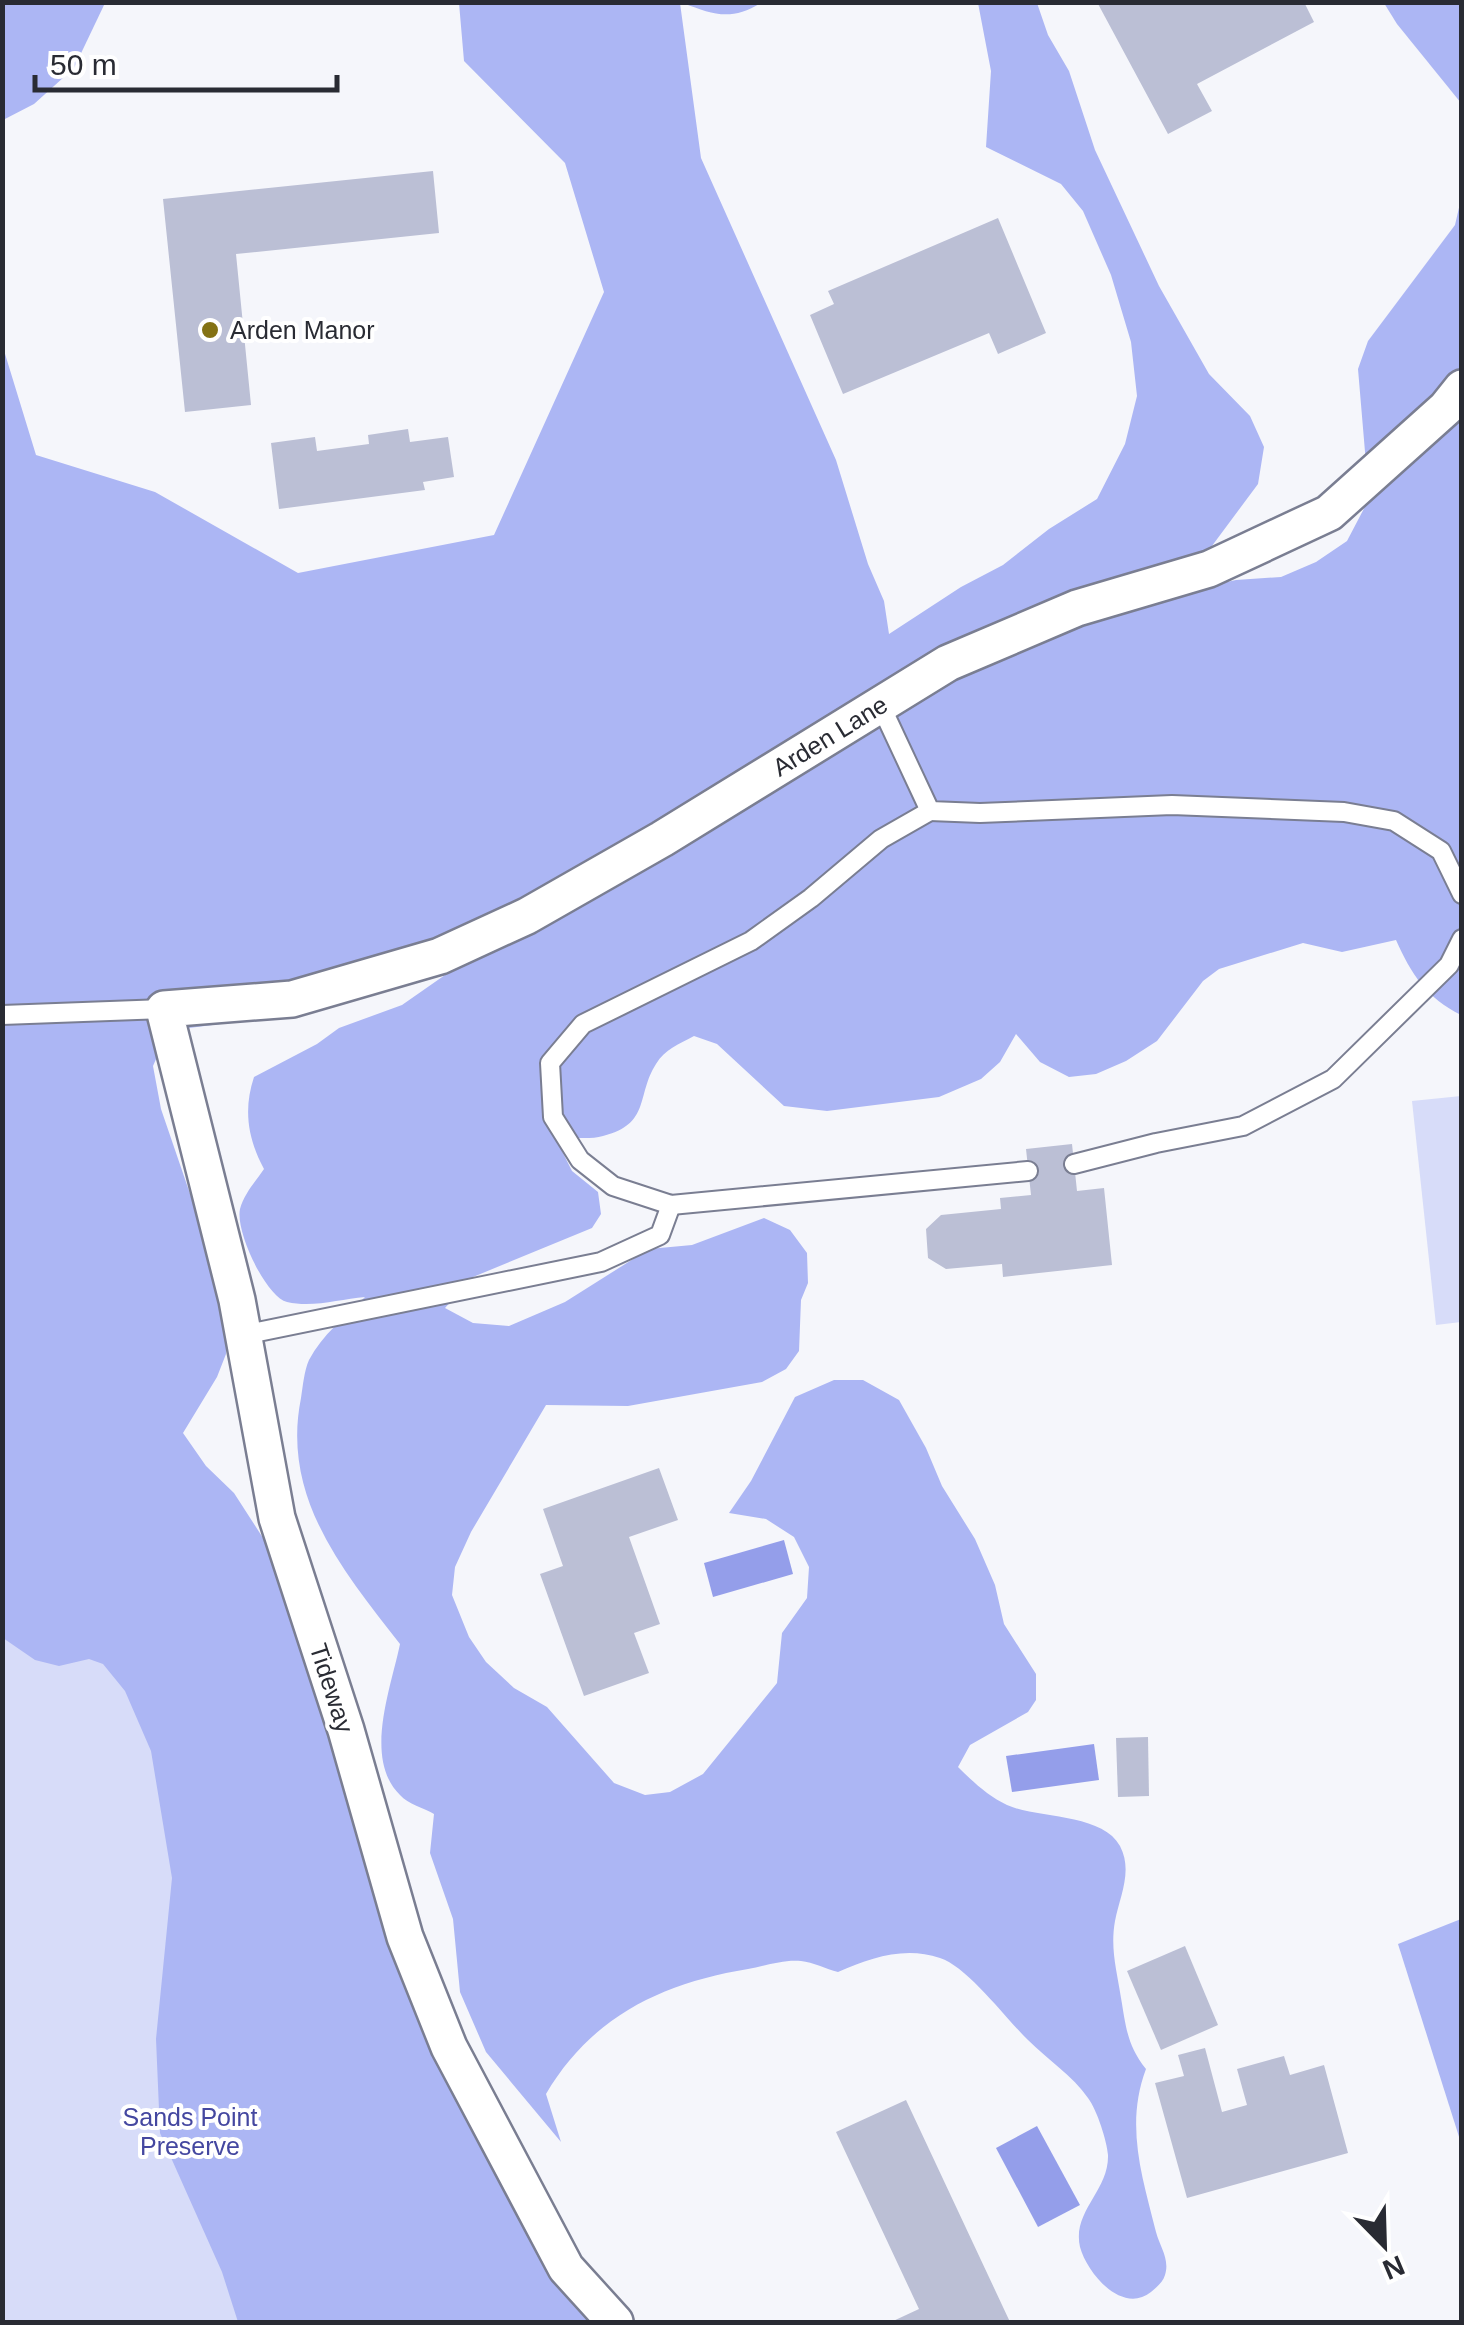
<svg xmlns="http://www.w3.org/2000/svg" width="1464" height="2325" font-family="Helvetica,sans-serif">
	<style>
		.green { fill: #d7dcf9 }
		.forest { fill: #acb6f4 }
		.water { fill: #949eea }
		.building { fill: #bbbfd5 }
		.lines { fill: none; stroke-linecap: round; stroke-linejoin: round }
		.lane-casing { stroke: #7a7e92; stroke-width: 22 }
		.street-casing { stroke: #7a7e92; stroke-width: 40 }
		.lane { stroke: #fff; stroke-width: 18 }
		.street { stroke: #fff; stroke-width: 35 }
		.poi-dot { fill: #847214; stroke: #fff; stroke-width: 4 }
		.labels { text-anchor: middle; stroke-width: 8; stroke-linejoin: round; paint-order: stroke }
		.poi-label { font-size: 25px; fill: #292b33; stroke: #fff; text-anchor: start }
		.street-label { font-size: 25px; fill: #292b33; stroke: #fff }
		.park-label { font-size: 25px; fill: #4447a0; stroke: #fff }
	</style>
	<rect width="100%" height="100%" fill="#f5f6fb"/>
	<g class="green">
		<path d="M2,1006L277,1869L482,2322H3Z"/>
		<path d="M1461,1096V1322L1436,1325L1412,1101Z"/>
	</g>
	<g class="forest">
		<path d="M3,2L105,3L74,68L34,104L3,120Z"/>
		<path d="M459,3H680L701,158L836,460L868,564L884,601L889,634L961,587L1003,565L1049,529L1097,499L1125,444L1137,396L1131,342L1111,275L1083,211L1061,184L986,147L991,71L978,3H1037L1048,35L1069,71L1095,150L1159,286L1209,374L1250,416L1264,447L1258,484L1177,593L1236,580L1281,577L1316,562L1347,541L1369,499L1358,369L1368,341L1455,225L1461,199V1015C1427,998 1411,974 1396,940L1342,952L1303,943L1219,969L1203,981L1157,1041L1126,1061L1096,1074L1069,1077L1040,1062L1016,1034L1000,1062L981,1079L939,1097L827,1111L784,1106L717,1044L694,1036C679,1044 665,1049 656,1064C636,1095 651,1124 603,1136C589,1140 570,1137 555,1137L572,1171L598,1192L601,1214L592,1228L473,1277L445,1308L473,1323L509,1326L565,1302L649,1249L692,1245L764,1218L790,1230L807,1253L808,1283L801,1300L799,1351L786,1369L762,1382L628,1406L546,1405L471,1532L455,1567L452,1595L469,1637L486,1662L514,1688L547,1707L614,1783L645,1795L670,1792L703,1774L777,1683L782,1633L807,1598L809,1567L794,1537L766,1519L729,1513L751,1481L795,1397L834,1380H863L899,1400L926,1448L942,1486L975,1539L995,1585L1004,1624L1036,1674V1700L1028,1712L970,1745L958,1767C972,1781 988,1796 1007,1805C1038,1819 1102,1813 1120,1846C1133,1871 1120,1896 1115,1921C1110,1949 1117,1971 1121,1998C1126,2027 1127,2045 1146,2069C1125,2125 1142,2176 1156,2232C1160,2247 1170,2259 1165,2275C1163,2282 1157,2287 1151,2292C1122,2315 1087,2273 1080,2247C1072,2211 1109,2191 1108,2155C1107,2141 1097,2110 1088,2098C1073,2076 1047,2059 1028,2040C1006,2019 968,1967 940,1958C904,1946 871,1958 838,1972C826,1969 813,1962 801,1961C785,1959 764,1966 748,1969C662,1983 591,2017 546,2094L561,2142L486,2052L460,1992L453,1919L430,1853L434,1814C424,1808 408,1804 400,1795C363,1759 391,1688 400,1644C343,1571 281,1497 301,1398C303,1386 304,1371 309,1360C322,1335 345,1317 365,1297C340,1299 313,1308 287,1302C266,1297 235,1231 240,1209C244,1194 255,1182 264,1169C248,1139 243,1110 254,1077L317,1044L339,1028L402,1005L445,975L292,1015L189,1028L160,1050L153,1066L161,1109L213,1261L227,1329L226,1354L217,1377L183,1433L206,1466L234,1493L285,1572L323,1694L329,1737L370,1869L601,2322H238L222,2272L160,2133L156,2039L172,1878L151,1751L125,1691L103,1664L89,1659L59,1666L35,1660L3,1638L2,344L36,455L155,492L298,573L494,535L604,292L565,163L464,61Z"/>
		<path d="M683,3L761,2V3C731,21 714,15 683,3Z"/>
		<path d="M1384,3H1461V103L1397,24Z"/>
		<path d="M1461,1919V2143L1398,1944Z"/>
	</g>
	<g class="water">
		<path d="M784,1540L793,1574L713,1597L704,1563Z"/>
		<path d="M1094,1744L1099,1780L1012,1792L1006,1756Z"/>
		<path d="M1037,2126L1080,2205L1038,2227L996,2148Z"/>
	</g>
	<g class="building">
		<path d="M1097,2H1304L1314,22L1197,84L1212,111L1168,134Z"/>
		<path d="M433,171L439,233L236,254L251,405L185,412L163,199Z"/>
		<path d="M998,218L1046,333L998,354L989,333L843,394L810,315L834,304L828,291Z"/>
		<path d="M408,429L410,442L448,437L454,477L423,482L425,490L279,509L271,443L315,437L317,451L369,444L368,435Z"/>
		<path d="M1072,1144L1077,1191L1104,1188L1112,1265L1003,1277L1002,1264L946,1269L928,1258L926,1229L941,1215L1001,1209L1000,1198L1031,1195L1026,1149Z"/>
		<path d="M659,1468L678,1520L629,1537L660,1624L634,1633L649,1673L584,1696L540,1574L563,1566L543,1509Z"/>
		<path d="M1148,1737L1149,1796L1118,1797L1116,1738Z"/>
		<path d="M1185,1946L1218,2025L1161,2050L1127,1971Z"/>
		<path d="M1205,2048L1222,2112L1247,2105L1237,2069L1284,2056L1290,2075L1324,2065L1348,2153L1187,2198L1155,2083L1184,2076L1178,2055Z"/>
		<path d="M906,2100L1010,2322H891L919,2309L836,2132Z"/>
	</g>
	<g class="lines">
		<defs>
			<g id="lane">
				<path d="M880,704L930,811L980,813L1172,805L1344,812L1394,821L1441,851L1462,894"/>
				<path d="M930,811L881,839L811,898L751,941L583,1024L550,1063L553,1117L580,1160L613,1186L671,1205L1028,1171"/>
				<path d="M2,1015L164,1009"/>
				<path d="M1074,1164L1156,1143L1243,1126L1333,1079L1449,965L1462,939"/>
				<path d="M243,1335L601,1262L660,1235L671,1205"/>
			</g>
			<g id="street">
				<path id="s1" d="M615,2322L566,2268L449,2047L405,1937L346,1730L277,1518L237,1300L164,1009L292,999L440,956L527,916L662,839L948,663L1077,608L1209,569L1329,513L1446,408L1462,388"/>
			</g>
		</defs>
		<use href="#lane" class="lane-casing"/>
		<use href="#street" class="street-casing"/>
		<use href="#lane" class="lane"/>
		<use href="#street" class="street"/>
	</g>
	<circle class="poi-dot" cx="210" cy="330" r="10"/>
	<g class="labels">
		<g class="poi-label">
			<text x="230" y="339">Arden Manor</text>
		</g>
		<g class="street-label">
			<text dy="9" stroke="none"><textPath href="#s1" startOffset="2132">Arden Lane</textPath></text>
			<text transform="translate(332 1688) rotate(72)" y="9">Tideway</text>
		</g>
		<g class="park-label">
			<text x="190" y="2126">Sands Point<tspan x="190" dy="29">Preserve</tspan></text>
		</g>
	</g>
	<rect width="1464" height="2325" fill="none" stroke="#292b33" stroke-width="10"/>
	<g transform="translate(1384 2245) rotate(157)" stroke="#ffffff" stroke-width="8" paint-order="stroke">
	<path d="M0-8L18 38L0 25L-18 38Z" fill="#292b33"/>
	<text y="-15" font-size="28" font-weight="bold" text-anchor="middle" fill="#292b33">N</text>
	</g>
	<path d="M35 75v15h302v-15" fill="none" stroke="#292b33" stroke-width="5"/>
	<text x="50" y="75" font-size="30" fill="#292b33" stroke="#ffffff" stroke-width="8" paint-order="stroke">50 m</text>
</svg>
